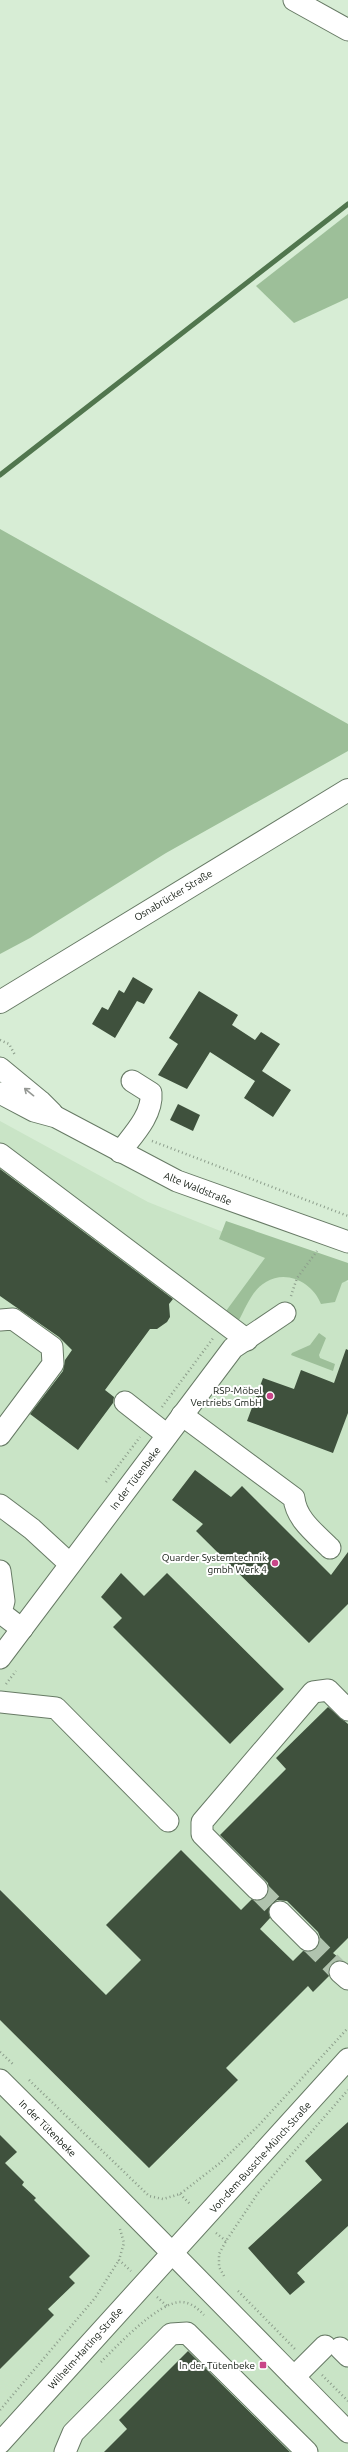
<svg xmlns="http://www.w3.org/2000/svg" width="348" height="2452" font-family="Ubuntu,sans-serif">
	<style>
		.built { fill: #c9e4c6 }
		.green { fill: #9dbf99 }
		.lines { fill: none; stroke-linecap: round; stroke-linejoin: round }
		.stream { stroke: #51764e; stroke-width: 5 }
		.building { fill: #3f513d; fill-rule: evenodd }
		.minor-tunnel { stroke: #b0c3ae; stroke-width: 21; stroke-dasharray: 21 10; stroke-linecap: butt }
		.minor-casing { stroke: #677a65; stroke-width: 23 }
		.major-casing { stroke: #677a65; stroke-width: 24 }
		.path { stroke: #8c9d8b; stroke-width: 2.5; stroke-dasharray: 1 3; stroke-linecap: butt }
		.minor { stroke: #fff; stroke-width: 21 }
		.major { stroke: #fff; stroke-width: 22 }
		.oneway { stroke: #959894 }
		.poi-dot { fill: #c94588; stroke: #fff; stroke-width: 1.5 }
		.labels { text-anchor: middle; stroke-width: 4; stroke-linejoin: round; paint-order: stroke }
		.street-label { font-size: 10px; fill: #131b12; stroke: #fff }
		.poi-label { font-size: 10px; fill: #131b12; stroke: #fff; text-anchor: end }
	</style>
	<rect width="100%" height="100%" fill="#d7edd5"/>
	<path class="built" d="M0,1121L148,1202L348,1282V2452H0Z"/>
	<g class="green">
		<path d="M348,214V298L294,323L256,286Z"/>
		<path d="M0,529L348,724V751L166,853L30,938L0,954Z"/>
		<path d="M226,1221L348,1263V1280L342,1283L335,1302L321,1304C313,1283 287,1269 266,1282C252,1290 246,1307 239,1320L226,1311L265,1258L219,1239Z"/>
		<path d="M319,1333L326,1338L319,1355L320,1358L335,1364L333,1371L291,1355L292,1353L310,1345Z"/>
	</g>
	<g class="lines">
		<path class="stream" d="M0,475L348,204"/>
	</g>
	<g class="building">
		<path d="M133,977L153,989L144,1004L137,1001L115,1038L92,1024L102,1007L108,1010L119,990L124,993Z"/>
		<path d="M199,991L238,1015L232,1025L255,1040L261,1032L280,1044L262,1071L291,1090L273,1117L244,1098L255,1081L210,1052L187,1089L158,1075L178,1044L169,1038Z"/>
		<path d="M178,1104L200,1115L193,1131L170,1120Z"/>
		<path d="M0,1169L173,1299L169,1304L170,1317L167,1322L157,1329H150L105,1390L114,1397L113,1403L78,1450L30,1414L63,1371L65,1360L72,1350L59,1337L0,1296Z"/>
		<path d="M346,1349L348,1350V1413L333,1453L247,1421L263,1378L294,1389L301,1370L334,1383Z"/>
		<path d="M195,1470L231,1497L242,1486L331,1575L348,1552V1604L309,1643L196,1531L203,1524L172,1500Z"/>
		<path d="M121,1573L144,1596L167,1573L284,1689L230,1744L113,1627L122,1618L101,1597Z"/>
		<path d="M328,1707L348,1724V1938L333,1953L339,1958L331,1964L329,1976L313,1992L308,1986L226,2068L238,2080L149,2168L0,2020V1890L106,1995L141,1960L106,1925L181,1850L241,1910L252,1899L260,1901L266,1897L269,1892L268,1883L220,1835L286,1769L276,1758ZM277,1900L287,1901L318,1932L320,1937L316,1949L311,1952L303,1951L293,1961L260,1929L270,1918L269,1909Z"/>
		<path d="M348,2122V2226L297,2273L305,2282L290,2295L248,2248L322,2180L305,2161Z"/>
		<path d="M0,2135L17,2152L5,2163L24,2182L22,2185L36,2198L34,2200L90,2256L69,2277L75,2283L48,2309L54,2315L0,2369Z"/>
		<path d="M188,2351L290,2452H104L127,2429L119,2420Z"/>
	</g>
	<g class="lines">
		<g class="minor-tunnel">
			<path d="M257,1889L280,1912"/>
			<path d="M308,1940L340,1972"/>
		</g>
		<defs>
			<g id="minor">
				<path d="M294,0L348,30"/>
				<path d="M0,1068L40,1101L52,1113"/>
				<path d="M0,1093L34,1111L56,1117L177,1181L348,1242"/>
				<path d="M120,1152C132,1136 153,1115 151,1093L132,1081"/>
				<path d="M0,1154L247,1340"/>
				<path d="M0,1320L13,1319L52,1347L53,1364L0,1435"/>
				<path d="M125,1402L167,1435"/>
				<path d="M182,1415L294,1498C296,1519 315,1533 330,1548"/>
				<path d="M0,1505L32,1529L70,1564"/>
				<path d="M0,1571L4,1601L1,1613L22,1629"/>
				<path d="M0,1658L233,1348L285,1313"/>
				<path d="M0,1702L56,1708L168,1821"/>
				<path d="M257,1889L202,1834V1822L313,1692L328,1690L348,1710"/>
				<path d="M280,1912L308,1940"/>
				<path d="M340,1972L348,1979"/>
				<path d="M0,2080C117,2196 232,2314 348,2432"/>
				<path d="M340,2348L348,2356"/>
				<path d="M294,2377L325,2346"/>
				<path d="M0,2443L348,2059"/>
				<path d="M65,2452L73,2433L171,2334L187,2333L307,2452"/>
			</g>
			<path id="major" d="M0,1002L348,790"/>
		</defs>
		<use href="#minor" class="minor-casing"/>
		<use href="#major" class="major-casing"/>
		<g class="path">
			<path d="M0,1040L9,1044L15,1055"/>
			<path d="M152,1141L348,1216"/>
			<path d="M291,1296L297,1278L317,1251"/>
			<path d="M162,1407L214,1337"/>
			<path d="M106,1482L140,1437"/>
			<path d="M6,1684L16,1671"/>
			<path d="M0,2052L14,2065"/>
			<path d="M29,2080L149,2196L163,2199L180,2194L220,2163L259,2125L348,2028"/>
			<path d="M180,2194L191,2205"/>
			<path d="M120,2229L124,2243L119,2260L131,2271"/>
			<path d="M216,2233L226,2241"/>
			<path d="M224,2276L219,2267V2254L226,2241L258,2193L348,2090"/>
			<path d="M238,2291L295,2349"/>
			<path d="M157,2297L167,2306"/>
			<path d="M101,2362C117,2346 158,2302 181,2302C191,2302 198,2309 204,2315"/>
			<path d="M322,2375L348,2401"/>
			<path d="M0,2410L95,2298L119,2260"/>
		</g>
		<use href="#minor" class="minor"/>
		<use href="#major" class="major"/>
	</g>
	<defs><path id="oneway-shaft" d="M-6 0H5M1.5-3L5.5 0L1.5 3" fill="none" stroke-width="1.6" stroke-linecap="round" stroke-linejoin="round"/></defs>
	<use class="oneway" href="#oneway-shaft" transform="translate(29 1092) rotate(-141)"/>
	<g class="poi-dot">
		<circle cx="270" cy="1396" r="4"/>
		<circle cx="275" cy="1563" r="4"/>
		<rect x="259" y="2361" width="8" height="8" rx="2"/>
	</g>
	<g class="labels">
		<g class="street-label">
			<text transform="translate(173 895) rotate(-31)" y="4">Osnabrücker Straße</text>
			<text transform="translate(198 1188) rotate(22)" y="4">Alte Waldstraße</text>
			<text transform="translate(135 1478) rotate(-53)" y="4">In der Tütenbeke</text>
			<text transform="translate(48 2128) rotate(45)" y="4">In der Tütenbeke</text>
			<text transform="translate(260 2157) rotate(-48)" y="4">Von-dem-Bussche-Münch-Straße</text>
			<text transform="translate(85 2348) rotate(-48)" y="4">Wilhelm-Harting-Straße</text>
		</g>
		<g class="poi-label">
			<text x="262" y="1394">RSP-Möbel<tspan x="262" dy="12">Vertriebs GmbH</tspan></text>
			<text x="267" y="1561">Quarder Systemtechnik<tspan x="267" dy="12">gmbh Werk 4</tspan></text>
			<text x="255" y="2369">In der Tütenbeke</text>
		</g>
	</g>
</svg>
